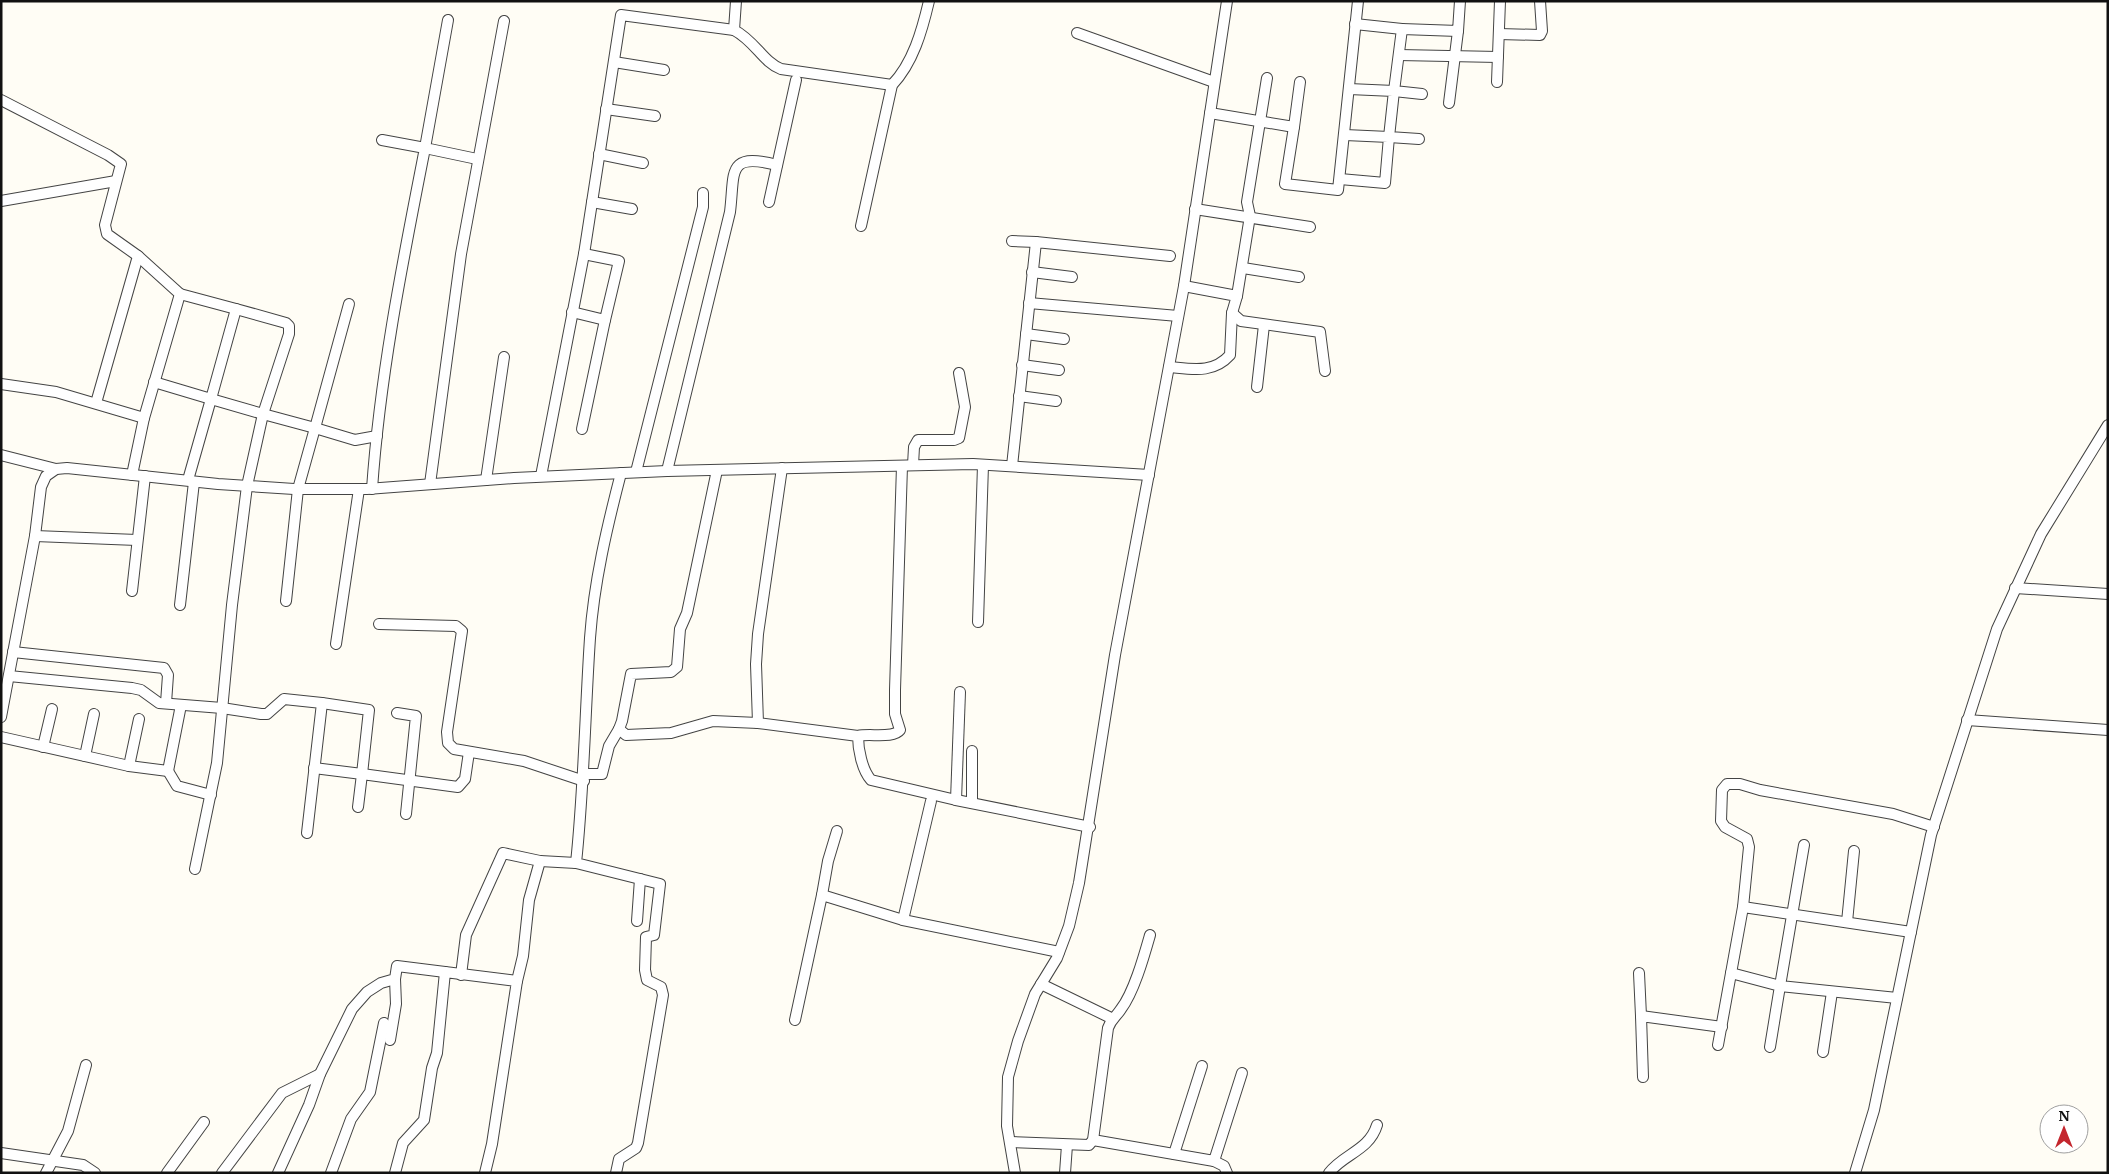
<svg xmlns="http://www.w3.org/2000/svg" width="2109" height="1174" font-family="Merriweather,serif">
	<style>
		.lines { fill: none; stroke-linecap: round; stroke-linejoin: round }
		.street-casing { stroke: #444; stroke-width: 12 }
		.street { stroke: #fff; stroke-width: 10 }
	</style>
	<rect width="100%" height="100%" fill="#fffdf5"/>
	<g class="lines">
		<defs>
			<g id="street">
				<path d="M736,1L734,30C755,41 763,62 781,69L892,85"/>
				<path d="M448,20L425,148L477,159"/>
				<path d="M1355,24L1402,29"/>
				<path d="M1077,33L1214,82"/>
				<path d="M1499,34L1540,35L1542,31L1540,1"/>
				<path d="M1399,55L1498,57"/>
				<path d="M614,62L664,70"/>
				<path d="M1497,82L1500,1"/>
				<path d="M1349,89L1394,91L1389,137L1419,139"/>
				<path d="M1422,94L1394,91L1402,29L1458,31L1460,1"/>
				<path d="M1,100L108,155L121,164L105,225L107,234L138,256L96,403"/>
				<path d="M1449,103L1458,31"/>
				<path d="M606,109L655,116"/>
				<path d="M1210,113L1294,127L1300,82"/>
				<path d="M1294,127L1285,184L1338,190L1358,1"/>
				<path d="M599,154L643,163"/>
				<path d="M1340,179L1385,183L1389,137L1345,135"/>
				<path d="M1,201L116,181"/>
				<path d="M592,202L632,209"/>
				<path d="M769,202L796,80"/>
				<path d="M1195,209L1310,227"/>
				<path d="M861,226L892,85C913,63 922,31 929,1"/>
				<path d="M1012,241L1036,242"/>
				<path d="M138,256L180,294L144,418"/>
				<path d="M1243,268L1299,277"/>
				<path d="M1032,272L1072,277"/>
				<path d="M1237,296L1250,216L1247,202L1267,78"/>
				<path d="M1029,303L1178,316"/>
				<path d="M349,304L315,428L355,440L377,436"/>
				<path d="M572,312L605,320L619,261L584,254"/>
				<path d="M1232,313L1241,321L1320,332L1325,371"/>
				<path d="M1026,334L1064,339"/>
				<path d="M1022,365L1059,370"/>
				<path d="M1169,367C1192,369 1213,374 1230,355L1232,313L1237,296L1184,286"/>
				<path d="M154,382L211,399L236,309L180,294"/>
				<path d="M1,384L56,392L144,418L132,475"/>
				<path d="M1257,387L1264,325"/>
				<path d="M1019,396L1056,401"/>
				<path d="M582,429L605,320"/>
				<path d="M1,455L56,469"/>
				<path d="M913,465L914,447L918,440H954L959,438L965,407L959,373"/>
				<path d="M1012,466L1036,242L1170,256"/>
				<path d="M782,468L758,634L756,664L758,723L858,736C858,749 862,770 871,780L956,800L1090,827"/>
				<path d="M667,471L730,212C735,172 726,152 777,165"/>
				<path d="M636,472L703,207V193"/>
				<path d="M541,476L584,254L621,15L734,30"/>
				<path d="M188,480L211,399L263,414L289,334V326L286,323L236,309"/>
				<path d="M486,480L504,357"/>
				<path d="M430,484L461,254L504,21"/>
				<path d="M372,489C380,374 403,260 425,148L382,140"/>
				<path d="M35,536L137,540"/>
				<path d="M2015,588L2108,594"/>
				<path d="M132,591L145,476"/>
				<path d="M180,605L194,482"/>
				<path d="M978,622L983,465"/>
				<path d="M379,624L456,626L462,631L447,732L448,743L454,749L524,761L584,781"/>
				<path d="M336,644L359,489"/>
				<path d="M13,652L164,668L168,675L166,703"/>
				<path d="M9,676L132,688L141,690L159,703L222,708L261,714H267L284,699L322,703L307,833"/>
				<path d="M397,713L416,716L406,814"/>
				<path d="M1,717L35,536L41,487L46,476L56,469L67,468L218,484L294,489H367L514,478L667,471L973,464L1149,475"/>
				<path d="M1967,720L2108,730"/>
				<path d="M619,729L622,721L631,674L671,672L677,667L680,629L687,613L717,470"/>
				<path d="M858,736C869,733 893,739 900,730L895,714V690L902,466"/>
				<path d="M1,737L129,766L168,771L181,705"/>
				<path d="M43,747L52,709"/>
				<path d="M972,751V803"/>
				<path d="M85,756L94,714"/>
				<path d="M129,766L139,719"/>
				<path d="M314,768L362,774L369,710L322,703"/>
				<path d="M168,771L177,786L211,795"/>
				<path d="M585,774H602L609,746L619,729L626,735L671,733L713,721L758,723"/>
				<path d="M956,800L960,692"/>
				<path d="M358,807L362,774L458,787L465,779L469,752"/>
				<path d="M1804,845L1780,986L1897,998"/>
				<path d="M540,861L576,863"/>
				<path d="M195,869L217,763L232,605L247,486L263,414L315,428L298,489L286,601"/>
				<path d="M822,895L828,861L837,831"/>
				<path d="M1743,907L1749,847L1747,839L1725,827L1721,821L1722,790L1727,784H1740L1760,790L1893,814L1934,827"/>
				<path d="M903,920L931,801"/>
				<path d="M637,921L640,879"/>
				<path d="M1847,922L1854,851"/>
				<path d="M1639,973L1641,1016"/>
				<path d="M1731,973L1780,986L1770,1047"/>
				<path d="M461,975L466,935L503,853L540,861L529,900L523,956L517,981"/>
				<path d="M1041,984L1111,1018"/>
				<path d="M795,1020L822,895L903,920L1059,952"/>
				<path d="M390,1040L396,1004L395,979"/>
				<path d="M1718,1045L1743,907L1911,932"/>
				<path d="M1823,1052L1832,992"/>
				<path d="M1643,1077L1641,1016L1722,1027"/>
				<path d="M1093,1140L1214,1161L1242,1073"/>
				<path d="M1010,1142L1089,1145L1093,1140L1108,1028C1111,1019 1116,1017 1121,1009C1134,992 1144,956 1150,935"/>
				<path d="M1,1153L83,1165L95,1173"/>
				<path d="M1174,1154L1202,1066"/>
				<path d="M1214,1161L1224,1166L1227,1173"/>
				<path d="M46,1173L68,1131L86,1065"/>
				<path d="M167,1173L204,1122"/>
				<path d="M222,1173L282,1093L320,1074"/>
				<path d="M278,1173L309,1105L320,1074L352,1009L367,992L381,983L395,979L397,966L445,972"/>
				<path d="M331,1173L351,1119L370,1092L384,1023"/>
				<path d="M395,1173L403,1143L424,1120L432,1068L437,1053L445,972L517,981L492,1144L485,1173"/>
				<path d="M616,1173L619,1159L636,1148L638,1143L663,995L661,987L647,980L645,970L646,937L654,935L660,884L576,863C584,788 585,713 590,638C594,582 607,527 621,473"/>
				<path d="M1015,1173L1007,1126L1008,1077L1018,1041L1035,994L1057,958L1069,926L1079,883L1115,655L1184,286L1227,1"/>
				<path d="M1065,1173L1067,1145"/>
				<path d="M1329,1173C1343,1154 1369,1151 1377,1125"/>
				<path d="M1855,1173L1874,1110L1931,835L1997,629L2041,534L2108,425"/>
			</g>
		</defs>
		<use href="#street" class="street-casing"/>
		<use href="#street" class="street"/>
	</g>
	<rect width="2109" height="1174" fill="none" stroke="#111111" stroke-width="5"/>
	<g transform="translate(2064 1129)"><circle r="24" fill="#ffffff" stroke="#a0a0a0"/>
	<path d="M0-4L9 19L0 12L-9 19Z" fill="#c4262e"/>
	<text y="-8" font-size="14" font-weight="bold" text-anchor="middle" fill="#111111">N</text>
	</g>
</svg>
